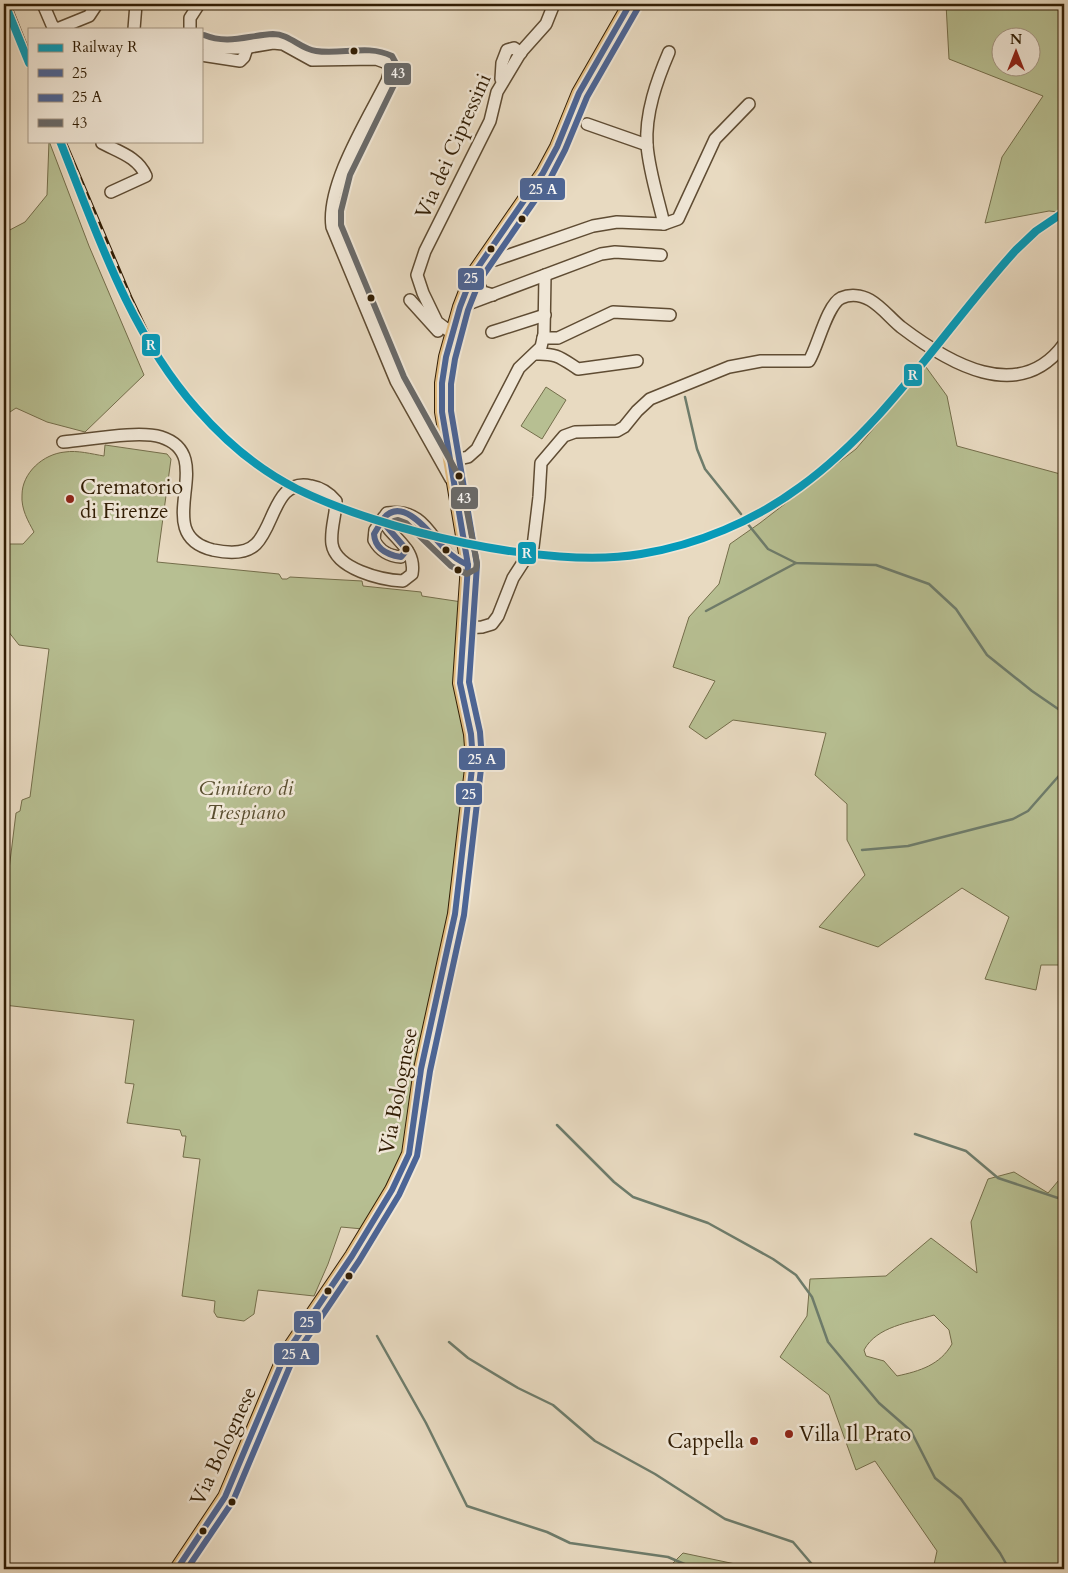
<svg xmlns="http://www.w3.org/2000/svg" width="1068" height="1573" font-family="Cardo,serif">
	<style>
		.green { fill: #b7bf92; stroke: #746e4b; fill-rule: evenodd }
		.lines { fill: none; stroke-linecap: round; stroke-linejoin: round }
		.stream { stroke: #6e7c6b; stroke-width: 2.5 }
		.minor-casing { stroke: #5f4c33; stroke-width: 14 }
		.major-casing { stroke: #311d04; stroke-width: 16 }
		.minor { stroke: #f0e7d7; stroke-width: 11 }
		.major { stroke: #e4bd80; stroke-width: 14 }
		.rail-casing { stroke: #311d04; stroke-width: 4.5 }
		.rail { stroke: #f0e7d7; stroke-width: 2.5; stroke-dasharray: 8; stroke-linecap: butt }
		.bus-1-casing { stroke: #f0e7d7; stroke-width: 10 }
		.bus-2-casing { stroke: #f0e7d7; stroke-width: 10 }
		.bus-3-casing { stroke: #f0e7d7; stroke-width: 10 }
		.bus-1 { stroke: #4c6596; stroke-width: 6 }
		.bus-2 { stroke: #4c6596; stroke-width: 6 }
		.bus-3 { stroke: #696a6a; stroke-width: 6 }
		.rail-1-casing { stroke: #f0e7d7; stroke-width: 11 }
		.rail-1 { stroke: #059bba; stroke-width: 8 }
		.bus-dot { fill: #311d04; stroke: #f0e7d7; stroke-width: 2 }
		.poi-dot { fill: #8f2418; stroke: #f0e7d7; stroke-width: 2 }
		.labels { text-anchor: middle; stroke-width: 5; stroke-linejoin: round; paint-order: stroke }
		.street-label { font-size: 21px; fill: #311d04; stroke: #f0e7d7 }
		.poi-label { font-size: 21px; fill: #311d04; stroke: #f0e7d7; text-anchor: start }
		.park-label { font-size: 21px; font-style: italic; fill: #594e2f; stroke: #f0e7d7 }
		.line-badge { stroke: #f0e7d7; stroke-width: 2 }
		.badge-label { font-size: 14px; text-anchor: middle; font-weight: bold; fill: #fff }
	</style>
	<rect width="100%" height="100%" fill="#e8dac1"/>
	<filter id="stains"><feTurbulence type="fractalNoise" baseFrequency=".004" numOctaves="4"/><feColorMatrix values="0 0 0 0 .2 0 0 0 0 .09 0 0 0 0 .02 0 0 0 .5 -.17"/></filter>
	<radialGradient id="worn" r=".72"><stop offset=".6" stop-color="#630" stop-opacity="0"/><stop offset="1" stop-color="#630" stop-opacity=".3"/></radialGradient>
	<g class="green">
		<path d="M946,4H1064V209L1059,212L1049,211L985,223L1002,157L1043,96L949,59ZM1000,38H1030V68H1000Z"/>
		<path d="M49,141L89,246L144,375L85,432L47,422L16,408L4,416V233L25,222L47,195Z"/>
		<path d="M926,367L947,396L957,446L1064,475V965H1041L1036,990L985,979L1009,917L962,888L878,947L819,927L865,875L847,840V804L815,775L826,733L733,720L706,739L689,727L715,681L673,667L689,617L719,584L730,544L760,523L856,449Z"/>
		<path d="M546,387L566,400L542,439L521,426Z"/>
		<path d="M105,445L167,454L171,459L157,562L279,574L282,579H287L290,577L362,581L363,586L421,592L422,596L462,602L455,686L465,741L467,763L444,945L404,1152L363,1229L341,1227L328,1264L314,1296L258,1290L254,1314L244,1321L217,1317L214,1312L215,1301L182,1296L200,1159L183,1157L186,1136H182L180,1130L127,1123L134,1084L125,1083L134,1020L4,1005V910L16,813L20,811L22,800L30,797L49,649L19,645L4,626V572L8,544H23L34,532C28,521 21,509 22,495C22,473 43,454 65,452C77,450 92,454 104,456Z"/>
		<path d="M1014,1172L1048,1193L1064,1174V1569H933L937,1551L875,1461L856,1470L829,1395L780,1357L807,1316L810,1279L886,1276L931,1238L977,1273L971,1222L988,1179ZM934,1315L949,1330L952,1344C940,1365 920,1371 897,1376L884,1361L866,1356L864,1350C877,1326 909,1323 934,1315Z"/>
		<path d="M683,1553L759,1569H667Z"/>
	</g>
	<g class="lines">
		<g class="stream">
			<path d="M685,397L697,449L705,469L741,514"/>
			<path d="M747,523L768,549L796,563L876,565L929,584L956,609L987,655L1032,691L1064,713"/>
			<path d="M706,611L796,563"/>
			<path d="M862,850L908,846L1013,819L1028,811L1064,770"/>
			<path d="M557,1125L614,1182L633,1197L708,1223L773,1259L796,1275L812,1297L828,1342L879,1403L911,1431L935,1478L961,1499L1000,1553L1009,1569"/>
			<path d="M915,1134L966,1151L998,1178L1064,1200"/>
			<path d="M377,1336L426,1423L467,1506L547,1532L570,1543L668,1557L696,1569"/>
			<path d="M449,1342L468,1358L518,1388L553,1405L595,1441L655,1474L725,1519L793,1542L816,1569"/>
		</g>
		<defs>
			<g id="minor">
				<path d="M43,4L52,25L56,29"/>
				<path d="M57,29L89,16L97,4"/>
				<path d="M134,29L136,4"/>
				<path d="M190,29V18L199,4"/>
				<path d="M201,43L213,48H244L273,43L283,44L312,60L376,59L387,63L390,70L387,81C368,119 326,185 332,227L396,381L451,479"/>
				<path d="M201,55L240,61L244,57L247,48"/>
				<path d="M501,79L502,63L507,50L514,48L521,53"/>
				<path d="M587,124L647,145"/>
				<path d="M102,141V143C119,152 138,157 146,176L111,192"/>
				<path d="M664,224C658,198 649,171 647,145C645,113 657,80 669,52"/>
				<path d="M483,259L495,260L593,226L617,222L664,224L678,219L715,139L749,104"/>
				<path d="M472,276L483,292L493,295"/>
				<path d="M410,300L438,331"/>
				<path d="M460,307L601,254L615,252L661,255"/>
				<path d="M492,332L545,315"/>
				<path d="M453,334L437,322L423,293L417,275L425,251L490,121L497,92L521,52L546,24L554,4"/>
				<path d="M543,338H558L613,312L670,315"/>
				<path d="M535,354C557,353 561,358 578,369L637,361"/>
				<path d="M63,442C88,440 138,430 161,437C221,456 147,534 213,550C227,553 245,555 256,544C275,525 275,478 311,486C322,488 329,493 336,501C336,515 330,530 332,544C336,569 381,580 403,581L412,574C417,546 388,537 383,518"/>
				<path d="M450,461L468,457L477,449L519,368L541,347L544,334L545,275"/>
				<path d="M407,550L401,557C388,556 380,551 374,540L375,530L387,513C435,507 431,558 468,565"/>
				<path d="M464,628L482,627L492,624L498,616L513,578L533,547L539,497L541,463L564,436L575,432L617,431L624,427L637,411L650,399L729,367L761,361H809C818,346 827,305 841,298C850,294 861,295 870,300C882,307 890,318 901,327C947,362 1019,406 1064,344"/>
			</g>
			<path id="major" d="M177,1569L225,1497L285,1355L352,1256L392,1190L409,1154L421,1069L455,914L473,760L471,734L460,683L468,565L442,412V383L446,357L460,307L472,276L543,173L557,147L579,93L630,4"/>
		</defs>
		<use href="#minor" class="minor-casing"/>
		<use href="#major" class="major-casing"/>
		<use href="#minor" class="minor"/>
		<use href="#major" class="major"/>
		<defs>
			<g id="rail">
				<path d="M9,4L29,54"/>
				<path d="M64,141L130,297L160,360"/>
			</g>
		</defs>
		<use href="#rail" class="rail-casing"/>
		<use href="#rail" class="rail"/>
		<defs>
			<g id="bus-1">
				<path d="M383,519L387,527L407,550L401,557C388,555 375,549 374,534Z"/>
				<path d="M383,519C403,494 432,536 445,549C452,556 459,561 468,565"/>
				<path d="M177,1569L225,1497L285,1355L352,1256L392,1190L409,1154L421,1069L455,914L473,760L471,734L460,683L468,565L442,412V383L446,357L460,307L472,276L543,173L557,147L579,93L630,4"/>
			</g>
			<path id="bus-2" d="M187,1569L233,1501L293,1359L359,1261L399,1195L417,1156L430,1071L464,915L482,760L480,732L469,682L477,565L451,411V384L455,359L468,310L480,280L551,177L565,150L587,97L638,8"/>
			<path id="bus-3" d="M204,35C228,45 249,35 273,34C290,34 300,49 316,51C341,55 368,44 392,56L399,69L395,83L350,175L341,211V225L404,377L461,480L477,563L476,569L467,574L451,566L406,523L398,520L394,521"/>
		</defs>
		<use href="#bus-1" class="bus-1-casing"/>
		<use href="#bus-2" class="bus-2-casing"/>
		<use href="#bus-3" class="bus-3-casing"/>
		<use href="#bus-1" class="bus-1"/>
		<use href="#bus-2" class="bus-2"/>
		<use href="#bus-3" class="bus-3"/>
		<defs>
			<g id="rail-1">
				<path d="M5,4L29,63"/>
				<path d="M60,141C97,234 130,333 197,409C225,441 259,470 297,489C382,531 547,570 641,554C697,545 754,521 800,487C887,424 944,329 1016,250L1036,231L1064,212"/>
			</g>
		</defs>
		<use href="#rail-1" class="rail-1-casing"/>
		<use href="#rail-1" class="rail-1"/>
	</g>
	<g class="bus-dot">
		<circle cx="354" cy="51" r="4.5"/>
		<circle cx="522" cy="219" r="4.5"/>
		<circle cx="491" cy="249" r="4.5"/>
		<circle cx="371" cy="298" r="4.5"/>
		<circle cx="459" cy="476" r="4.5"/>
		<circle cx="406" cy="549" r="4.5"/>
		<circle cx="446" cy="550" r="4.5"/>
		<circle cx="458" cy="570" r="4.5"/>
		<circle cx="349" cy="1276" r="4.5"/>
		<circle cx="328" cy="1291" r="4.5"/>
		<circle cx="232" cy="1502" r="4.5"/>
		<circle cx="203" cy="1531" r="4.5"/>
	</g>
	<g class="poi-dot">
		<circle cx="70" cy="499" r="5"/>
		<circle cx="789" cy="1434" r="5"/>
		<circle cx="754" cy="1441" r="5"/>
	</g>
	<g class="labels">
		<g class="street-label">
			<text transform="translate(453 146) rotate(-66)" y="7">Via dei Cipressini</text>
			<text transform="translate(398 1091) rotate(-79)" y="7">Via Bolognese</text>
			<text transform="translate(223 1446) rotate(-65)" y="7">Via Bolognese</text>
		</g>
		<g class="poi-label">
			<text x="80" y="494">Crematorio<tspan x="80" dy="24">di Firenze</tspan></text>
			<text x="799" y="1441">Villa Il Prato</text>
			<text x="744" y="1448" text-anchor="end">Cappella</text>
		</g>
		<g class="park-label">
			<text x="246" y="795">Cimitero di<tspan x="246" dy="24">Trespiano</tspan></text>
		</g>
	</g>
	<g class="line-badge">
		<rect x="383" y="62" width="29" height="24" rx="5" fill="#696a6a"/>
		<rect x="519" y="177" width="47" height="24" rx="5" fill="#4c6596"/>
		<rect x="457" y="267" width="28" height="24" rx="5" fill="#4c6596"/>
		<rect x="141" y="333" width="20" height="24" rx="5" fill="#059bba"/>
		<rect x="903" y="363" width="20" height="24" rx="5" fill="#059bba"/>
		<rect x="450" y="486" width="29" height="24" rx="5" fill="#696a6a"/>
		<rect x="517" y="541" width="20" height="24" rx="5" fill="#059bba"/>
		<rect x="458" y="747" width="48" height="24" rx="5" fill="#4c6596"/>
		<rect x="455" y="782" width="28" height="24" rx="5" fill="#4c6596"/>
		<rect x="293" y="1310" width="29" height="24" rx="5" fill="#4c6596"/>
		<rect x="273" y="1342" width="47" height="24" rx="5" fill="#4c6596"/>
	</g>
	<g class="badge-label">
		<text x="398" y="78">43</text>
		<text x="543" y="194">25 A</text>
		<text x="471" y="283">25</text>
		<text x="151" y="350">R</text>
		<text x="913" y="380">R</text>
		<text x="464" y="503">43</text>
		<text x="527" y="558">R</text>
		<text x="482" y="764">25 A</text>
		<text x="469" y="799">25</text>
		<text x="307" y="1327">25</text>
		<text x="296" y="1359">25 A</text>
	</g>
	<rect width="1068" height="1573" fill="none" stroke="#e8dac1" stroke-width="20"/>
	<rect x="5" y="5" width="1058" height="1563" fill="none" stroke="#311d04" stroke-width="2.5"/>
	<rect x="10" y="10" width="1048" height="1553" fill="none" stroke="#311d04"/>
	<rect x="28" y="28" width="175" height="115" fill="#f0e7d7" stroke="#a49683"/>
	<rect x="38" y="44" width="25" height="8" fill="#059bba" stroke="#a49683"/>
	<text x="72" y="52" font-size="15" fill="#311d04">Railway R</text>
	<rect x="38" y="69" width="25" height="8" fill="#4c6596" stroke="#a49683"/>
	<text x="72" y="78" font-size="15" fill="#311d04">25</text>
	<rect x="38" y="94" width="25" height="8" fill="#4c6596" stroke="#a49683"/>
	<text x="72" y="102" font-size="15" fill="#311d04">25 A</text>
	<rect x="38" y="119" width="25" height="8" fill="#696a6a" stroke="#a49683"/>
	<text x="72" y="128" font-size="15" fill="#311d04">43</text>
	<g transform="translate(1016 52)"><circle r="24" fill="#f0e7d7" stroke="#a49683"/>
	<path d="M0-4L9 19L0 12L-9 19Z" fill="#8f2418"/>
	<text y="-8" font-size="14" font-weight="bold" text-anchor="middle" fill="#311d04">N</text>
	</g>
	<rect width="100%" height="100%" filter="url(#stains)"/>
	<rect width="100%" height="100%" fill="url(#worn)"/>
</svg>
